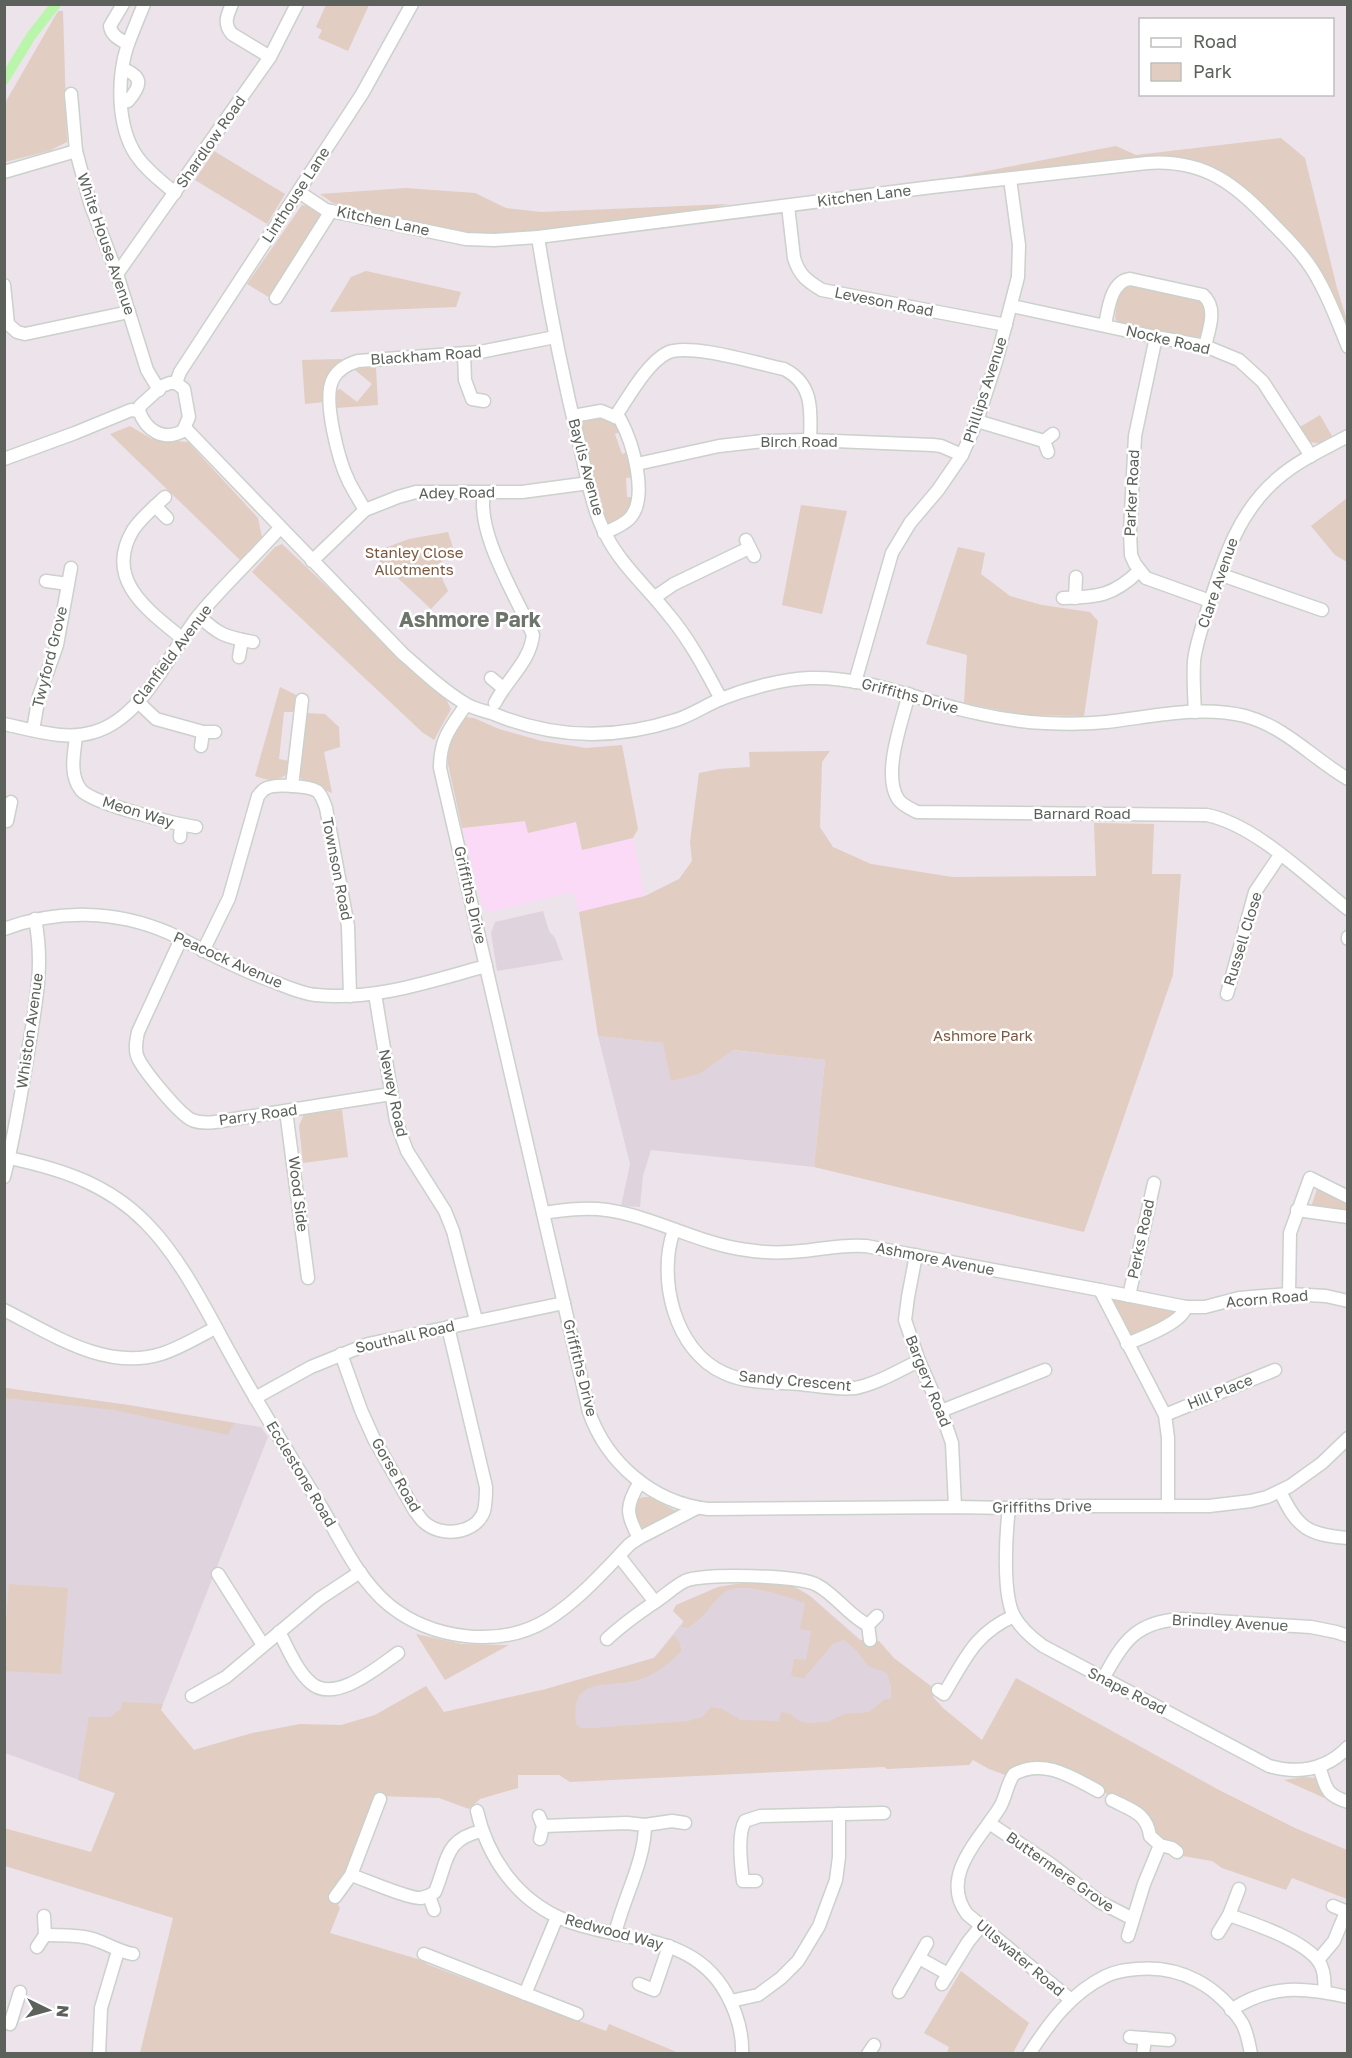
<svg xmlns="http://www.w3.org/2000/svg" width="1352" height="2058" font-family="'Golos Text',sans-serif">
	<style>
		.commercial { fill: #fadaf6 }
		.education { fill: #dfd4dd }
		.green { fill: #e1cdc2 }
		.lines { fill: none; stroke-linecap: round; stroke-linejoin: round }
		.canal { stroke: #b9f5aa; stroke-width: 10 }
		.minor-casing { stroke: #cbd1cb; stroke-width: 15 }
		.minor { stroke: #fff; stroke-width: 12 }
		.labels { text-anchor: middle; stroke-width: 5; stroke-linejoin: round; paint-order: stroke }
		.street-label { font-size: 15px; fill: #5c625b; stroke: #fff }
		.park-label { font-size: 15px; fill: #7e583e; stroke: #fff }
		.district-label { font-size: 21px; font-weight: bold; fill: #6d746c; stroke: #fff }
	</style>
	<rect width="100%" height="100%" fill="#ece3eb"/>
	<path class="commercial" d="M525,821L528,833L576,822L583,850L633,838L645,896L579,912L573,892L491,912L483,907L462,828Z"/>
	<g class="education">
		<path d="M543,911L549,931L555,938L563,960L497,971L491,933L495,922Z"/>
		<path d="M598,1036L825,1060L814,1167L651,1150L643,1176L640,1207L621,1206L630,1164Z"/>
		<path d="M5,1388L128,1405L261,1427L268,1437L163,1704L131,1779L115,1793L5,1753Z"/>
		<path d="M750,1582L793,1586L810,1596L936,1705L928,1724L558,1741L546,1689L654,1658L698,1603L718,1587Z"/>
	</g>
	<g class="green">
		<path d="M326,5H369L348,51L318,38L322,30L316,27Z"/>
		<path d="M58,11H63L67,142L49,151L5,162V103Z"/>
		<path d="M1281,138L1305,158L1337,288L1347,320V333L1323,280L1205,165L1174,157L935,181L1116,146L1136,155Z"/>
		<path d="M214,151L285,194L267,224L195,180Z"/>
		<path d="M406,188L475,193L506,208L541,212L729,204L681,215L566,230L479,237L333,203L320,194Z"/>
		<path d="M302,205L309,206L330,218L277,302L247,284Z"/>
		<path d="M366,271L461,292L456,307L330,312L351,277Z"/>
		<path d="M1131,283L1204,300L1208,310L1201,339L1194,341L1119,325L1115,318L1119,287Z"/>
		<path d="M342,359L326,383L324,402L305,404L302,360Z"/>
		<path d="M361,368H376L378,405L337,408L336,391L340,389L357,402L372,384L355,370Z"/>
		<path d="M1320,415L1332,436L1321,444L1310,442L1300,427Z"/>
		<path d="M598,417L611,418L622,431L615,434L622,454L630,451L634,477L626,478L627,497H635L624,521L608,526L580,425L587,418Z"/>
		<path d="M130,426L152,439L188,442L258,518L262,537L240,560L110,434Z"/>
		<path d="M1347,498V562L1335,555L1311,526Z"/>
		<path d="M801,505L847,511L822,614L782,605Z"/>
		<path d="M448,532L455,554L436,565L448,591L431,609L371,553L409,539Z"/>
		<path d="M282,544L446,699L451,709L434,740L422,732L252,572L275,547Z"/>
		<path d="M958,547L985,553L981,574L1010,596L1042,605L1090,612L1098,621L1084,716L1024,715L964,703L967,655L926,644Z"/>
		<path d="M280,687L296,695L294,712H284L279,759L289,761L287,774C276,782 269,781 255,776Z"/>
		<path d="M305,713L325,714L339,727L340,747L324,752L332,793C321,788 307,785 300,777Z"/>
		<path d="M465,717L474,718L499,729L542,741L586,748L622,745L638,829L633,838L582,850L576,822L528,833L525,821L462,828L448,764V747Z"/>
		<path d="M830,751L822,762L820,827L833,847L871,864L952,877L1096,876L1094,823L1154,824L1152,874H1181L1173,975L1084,1232L814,1167L825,1060L733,1050L699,1074L671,1081L663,1043L598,1036L579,912L645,896L679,879L692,861L690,842L699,773L719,769L750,767L749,752Z"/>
		<path d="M342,1110L348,1157L303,1163L299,1126L304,1114Z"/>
		<path d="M1317,1189L1347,1203V1212L1311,1207Z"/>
		<path d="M1115,1298L1172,1308L1176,1312L1175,1317L1131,1338L1111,1305Z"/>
		<path d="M5,1388L128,1405L234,1423L228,1435L114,1410L5,1398Z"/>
		<path d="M643,1497H649L678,1512L646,1530C633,1523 634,1512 638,1499Z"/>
		<path d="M750,1582L793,1586L810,1596L859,1640L879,1641L894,1658L936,1690L933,1697L943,1708L982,1740L1016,1678L1219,1790L1295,1828L1347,1850V1899L1292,1878L1286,1890L1222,1868L1212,1861L1177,1855L1157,1838L1143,1813L1051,1764L1008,1776L989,1769L973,1760L969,1765L887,1769L884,1767L570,1782L559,1775H518V1788L480,1799L469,1809L439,1798L377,1796L343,1875L331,1893L340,1908L330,1933L421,1960L429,1965L606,2031L609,2024L679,2053H140L173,1918L5,1866L4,1828L91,1852L115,1793L78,1780L89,1717H110L121,1709L122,1702L163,1704L161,1710L194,1750L252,1733L300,1724L341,1725L375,1715L426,1686L444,1712L546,1689L654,1658L674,1635L680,1643L681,1651C671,1663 654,1675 639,1680C607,1689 570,1674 576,1724L581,1728H594L688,1721L702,1717L711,1707L722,1709L741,1720L779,1721L781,1712L791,1714L799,1721L808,1723L827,1722L845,1714L869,1712L885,1699H891V1686L887,1673L868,1666L857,1651L844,1640L833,1644L804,1678L791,1676L794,1659L806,1660L811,1631L800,1629L805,1603C786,1597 740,1579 724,1593C709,1604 706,1618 687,1628L681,1627L684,1622L673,1611L676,1605L718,1587Z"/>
		<path d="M9,1584L68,1588L61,1674L5,1671V1635Z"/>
		<path d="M416,1634L462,1644L509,1645L445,1680Z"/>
		<path d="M1303,1777L1317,1778L1329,1800L1284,1780Z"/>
		<path d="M961,1971L1029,2023L1013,2053H947L949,2047L924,2033Z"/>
	</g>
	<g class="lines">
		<path class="canal" d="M4,80L31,36L56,4"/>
		<defs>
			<g id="minor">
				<path d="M123,4L110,26C111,36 121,40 128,44"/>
				<path d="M144,4C138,19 132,33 127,47C117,79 117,126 136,155C146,170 161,181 175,193"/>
				<path d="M232,4C227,16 223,23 232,34L270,57"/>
				<path d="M71,94L76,151L90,203L117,274L147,370L159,390"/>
				<path d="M121,102L128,101C141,86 144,77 123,69"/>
				<path d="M4,172L76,151"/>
				<path d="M299,192L326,210L466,239L494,240L538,237L932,187L1147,163C1206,159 1236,185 1274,225C1292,243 1309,261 1320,283C1331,303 1339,325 1348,347"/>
				<path d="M788,206L794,258C799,275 807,281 822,290L1006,325"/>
				<path d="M538,237C549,308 563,378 580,447C587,476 592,509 606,535C621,565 647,587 668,614C690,640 705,669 721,699"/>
				<path d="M117,274L270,57L297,4"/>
				<path d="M4,285L8,324L17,332L25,334L129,312"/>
				<path d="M276,298L331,211"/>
				<path d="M1012,306L1156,337L1205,346L1239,360L1263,382L1311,456"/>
				<path d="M1105,325C1108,310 1111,281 1130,279L1203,295C1218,308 1209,329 1205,346"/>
				<path d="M1156,337L1135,436L1130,532L1131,555L1135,564L1146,578L1210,601"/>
				<path d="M464,354L465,380L472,399L484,401"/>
				<path d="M170,383H176L184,389L189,417L183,431C163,442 146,430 139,411L140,406L162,386Z"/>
				<path d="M176,383L180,372L362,94L412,4"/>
				<path d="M573,416L601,411L620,419C632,441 650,498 629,519C623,525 613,529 604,533"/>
				<path d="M615,417C628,398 647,363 667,353C688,342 759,364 784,369C814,384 811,412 810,440"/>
				<path d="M977,421L1044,441"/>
				<path d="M185,428L403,654C423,671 443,691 466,704C474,709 485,711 494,714C554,739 614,740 676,720C692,715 706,705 721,699C746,689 782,679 809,678C867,676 920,701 976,713C998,718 1022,722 1045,723C1065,724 1086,724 1106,722C1151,717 1200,705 1245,716C1286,727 1312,758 1348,779"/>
				<path d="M1048,452L1044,441L1053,434"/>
				<path d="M4,459L75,433L131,410L139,411"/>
				<path d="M637,464L719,446L764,441L810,440L933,445L941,446L962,455"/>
				<path d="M484,493C476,534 517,597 533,635C530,662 507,679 495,703"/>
				<path d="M165,497C154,507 141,518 133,530C103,580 149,611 183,639"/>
				<path d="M155,506L167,518"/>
				<path d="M365,510C360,501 354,492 349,482C339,462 322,399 333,379C338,369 348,364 358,361L480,352L555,337"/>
				<path d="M746,540L754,556"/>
				<path d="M312,561L365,510L398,497L416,492H522L589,483"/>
				<path d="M1219,574L1322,610"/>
				<path d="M46,581L68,584"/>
				<path d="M655,597L674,584L749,548"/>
				<path d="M1063,598C1098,597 1113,596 1139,571"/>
				<path d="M1075,598L1076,577"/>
				<path d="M199,616C219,635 226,637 253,642"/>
				<path d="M239,657L242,640"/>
				<path d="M491,678L503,688"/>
				<path d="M855,682L892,553L910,523L938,490L962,455L977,421L996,362L1018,277L1019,245L1010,179"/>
				<path d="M909,694C902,721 882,774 898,799C902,805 911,809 917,812L1207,815C1256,825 1308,878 1348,909"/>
				<path d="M138,702L156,719L203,732H215"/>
				<path d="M466,705C450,728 440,739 440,768L589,1412C607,1463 653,1503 708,1509L955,1507L1009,1508L1023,1506H1209L1251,1501L1267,1497L1290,1486L1322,1463L1348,1438"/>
				<path d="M1195,712C1194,695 1193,678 1194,661C1196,643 1203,625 1208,608C1223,561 1238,512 1277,479C1297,461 1324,449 1348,436"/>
				<path d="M4,724C33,730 66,741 94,732C143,718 169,653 199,615C224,585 254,557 280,528"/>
				<path d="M33,730L39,696L57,645L71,568"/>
				<path d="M76,737C74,754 69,775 81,790C93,804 176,824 196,827"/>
				<path d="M201,746L203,732"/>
				<path d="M292,786L302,700"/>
				<path d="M7,821L11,802"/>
				<path d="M180,837L181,825"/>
				<path d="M4,929C58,909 116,910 169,933C201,948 231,966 264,978C281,984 298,993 316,995C374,1001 431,981 486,966"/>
				<path d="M1348,937V939"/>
				<path d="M181,939L138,1032C136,1041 134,1052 139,1060C146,1073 179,1114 192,1120C199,1123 207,1123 215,1122L391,1094"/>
				<path d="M203,951L229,898L258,796C261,793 262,790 265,789C273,783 309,786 317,791C322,795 324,803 326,808L348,926L350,996"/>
				<path d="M375,994L396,1121L407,1151L445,1211L453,1231L476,1320"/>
				<path d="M1227,994L1255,892L1280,855"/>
				<path d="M286,1111L308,1278"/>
				<path d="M9,1158C61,1169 108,1184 146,1223C183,1260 210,1318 236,1364C263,1413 293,1460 322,1508C341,1541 359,1580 389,1605C431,1639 499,1649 547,1620C579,1600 604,1571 630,1544L639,1538C626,1514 625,1506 640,1482"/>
				<path d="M4,1177C15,1134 22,1090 29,1046C36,1002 44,964 35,919"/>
				<path d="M1297,1210L1348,1217"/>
				<path d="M543,1213C564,1210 585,1207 607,1210C655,1217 699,1244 747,1250C765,1253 784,1253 802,1251C823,1249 844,1244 866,1246L1100,1290L1165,1415L1168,1438V1506"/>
				<path d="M674,1230C657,1277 674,1351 724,1373C747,1384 775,1382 800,1384C818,1386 838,1390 855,1388C877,1384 899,1370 919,1361"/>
				<path d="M916,1255L908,1297L905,1320L919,1361L941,1411L952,1443L955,1507"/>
				<path d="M1100,1290L1186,1307"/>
				<path d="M1289,1294L1290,1233L1310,1178L1348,1197"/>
				<path d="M1129,1296L1154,1183"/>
				<path d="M4,1310C52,1334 105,1371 161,1354C180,1348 198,1337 215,1328"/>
				<path d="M1127,1344C1143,1337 1182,1323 1186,1307H1205L1239,1298L1289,1294L1326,1296L1348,1301"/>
				<path d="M341,1354L361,1410L374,1439L415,1511C418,1514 420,1519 424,1522C441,1538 476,1534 484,1511C486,1503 486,1495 486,1487L448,1327"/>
				<path d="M255,1398L311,1367L368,1344L564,1303"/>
				<path d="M941,1411L1045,1370"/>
				<path d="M1165,1415L1275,1370"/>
				<path d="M1280,1491C1297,1528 1308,1535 1348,1538"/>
				<path d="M1009,1508C1006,1533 1002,1594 1014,1616C1021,1629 1032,1638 1043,1646L1269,1766C1298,1774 1326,1770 1348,1747"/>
				<path d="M639,1538L697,1508"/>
				<path d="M619,1556L655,1602"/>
				<path d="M218,1574L263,1645"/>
				<path d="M279,1632C288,1648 296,1670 311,1683C335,1704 378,1667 398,1653"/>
				<path d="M607,1639C623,1624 640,1612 658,1600C667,1594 675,1586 685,1581C703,1573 800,1575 817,1585C836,1595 849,1616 868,1625"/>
				<path d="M870,1640L868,1625L877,1616"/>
				<path d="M1103,1679C1123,1641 1137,1621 1182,1619L1311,1627L1336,1632L1348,1636"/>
				<path d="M938,1690L944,1694C965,1659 975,1633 1014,1616"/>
				<path d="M192,1696L226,1677L319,1599L360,1572"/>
				<path d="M1319,1767C1327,1788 1324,1794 1348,1802"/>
				<path d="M1112,1800C1131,1810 1147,1813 1150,1836L1160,1845L1172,1848L1177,1852"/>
				<path d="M477,1811C488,1859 518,1901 565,1920C621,1943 691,1931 726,1993C736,2011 743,2032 742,2054"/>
				<path d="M539,1816L543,1826L540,1839"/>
				<path d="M989,1823L1049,1863L1100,1902L1133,1919"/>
				<path d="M543,1826L627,1823L645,1825L672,1821L685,1823"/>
				<path d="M351,1875C366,1880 409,1899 421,1898C426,1897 431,1895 435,1892C448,1861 444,1839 482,1831"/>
				<path d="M756,1881H743C741,1866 737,1834 745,1821L760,1816L884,1813"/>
				<path d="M429,1896L434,1910"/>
				<path d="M335,1897L351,1875L380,1799"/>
				<path d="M1333,1906L1348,1912"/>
				<path d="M1229,1915C1252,1923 1314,1943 1322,1968C1325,1975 1324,1985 1325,1992"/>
				<path d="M1218,1933L1229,1915L1239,1889"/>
				<path d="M615,1934C623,1899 645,1861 645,1825"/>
				<path d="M45,1935C58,1935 71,1935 84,1937C101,1939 115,1951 133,1954"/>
				<path d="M1128,1936L1144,1884L1160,1845"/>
				<path d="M37,1947L45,1935L44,1916"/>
				<path d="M424,1954L577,2014"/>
				<path d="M919,1958L948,1974"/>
				<path d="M1318,1960L1334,1941L1346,1912"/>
				<path d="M639,1984L654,1990L669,1946"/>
				<path d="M942,1984L968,1942L981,1926"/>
				<path d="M899,1992L927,1943"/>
				<path d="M525,1994L557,1917"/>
				<path d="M1070,1999L967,1914C939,1876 980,1839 1000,1807C1006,1797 1007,1783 1014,1774C1044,1758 1072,1777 1098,1791"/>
				<path d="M731,2001L758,1995L781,1978L798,1961L819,1926L836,1880L839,1857V1814"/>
				<path d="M1231,2010C1271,1984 1303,1987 1348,1997"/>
				<path d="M10,2024L20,1992"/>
				<path d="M1130,2037L1169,2040"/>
				<path d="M99,2054L101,2008L118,1951"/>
				<path d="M868,2054L874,2045"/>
				<path d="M1029,2054C1050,2022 1071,1993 1106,1976C1116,1971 1126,1970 1137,1969C1181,1965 1218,1986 1242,2023C1247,2032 1249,2043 1251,2054"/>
				<path d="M1143,2054L1145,2038"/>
			</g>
		</defs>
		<use href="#minor" class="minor-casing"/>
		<use href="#minor" class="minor"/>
	</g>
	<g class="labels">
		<g class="street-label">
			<text transform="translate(211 142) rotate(-55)" y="5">Shardlow Road</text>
			<text transform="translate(296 195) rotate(-57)" y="5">Linthouse Lane</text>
			<text transform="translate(864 196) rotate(-7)" y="5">Kitchen Lane</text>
			<text transform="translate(383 221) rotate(12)" y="5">Kitchen Lane</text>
			<text transform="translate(106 244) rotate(71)" y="5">White House Avenue</text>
			<text transform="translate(884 302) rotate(11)" y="5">Leveson Road</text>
			<text transform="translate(1168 340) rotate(13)" y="5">Nocke Road</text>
			<text transform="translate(426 356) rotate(-4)" y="5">Blackham Road</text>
			<text transform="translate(985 390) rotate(-72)" y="5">Phillips Avenue</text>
			<text x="799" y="447">Birch Road</text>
			<text transform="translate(586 467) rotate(75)" y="5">Baylis Avenue</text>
			<text transform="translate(457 493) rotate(-1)" y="5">Adey Road</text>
			<text transform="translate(1132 493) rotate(-87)" y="5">Parker Road</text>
			<text transform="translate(1218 583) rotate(-71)" y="5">Clare Avenue</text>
			<text transform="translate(172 655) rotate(-53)" y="5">Clanfield Avenue</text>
			<text transform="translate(50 657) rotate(-76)" y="5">Twyford Grove</text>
			<text transform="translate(910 696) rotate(15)" y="5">Griffiths Drive</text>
			<text transform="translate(138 812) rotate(17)" y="5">Meon Way</text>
			<text x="1082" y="819">Barnard Road</text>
			<text transform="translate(337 869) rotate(79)" y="5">Townson Road</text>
			<text transform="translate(470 895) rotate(77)" y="5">Griffiths Drive</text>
			<text transform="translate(1243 939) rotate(-73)" y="5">Russell Close</text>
			<text transform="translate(228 960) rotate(24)" y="5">Peacock Avenue</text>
			<text transform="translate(30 1031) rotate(-82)" y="5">Whiston Avenue</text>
			<text transform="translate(393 1093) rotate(78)" y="5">Newey Road</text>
			<text transform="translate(258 1115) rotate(-8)" y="5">Parry Road</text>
			<text transform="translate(298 1194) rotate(83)" y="5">Wood Side</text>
			<text transform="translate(1141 1239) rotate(-78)" y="5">Perks Road</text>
			<text transform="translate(935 1259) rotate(11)" y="5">Ashmore Avenue</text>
			<text transform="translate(1267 1299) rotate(-5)" y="5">Acorn Road</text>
			<text transform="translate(405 1337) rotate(-13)" y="5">Southall Road</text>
			<text transform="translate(580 1368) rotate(76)" y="5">Griffiths Drive</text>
			<text transform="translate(795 1381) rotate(5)" y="5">Sandy Crescent</text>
			<text transform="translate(928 1381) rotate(68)" y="5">Bargery Road</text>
			<text transform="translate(1220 1392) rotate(-22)" y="5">Hill Place</text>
			<text transform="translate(301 1474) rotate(59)" y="5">Ecclestone Road</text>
			<text transform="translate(396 1475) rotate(60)" y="5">Gorse Road</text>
			<text transform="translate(1042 1507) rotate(-1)" y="5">Griffiths Drive</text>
			<text transform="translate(1230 1623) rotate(3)" y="5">Brindley Avenue</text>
			<text transform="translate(1127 1691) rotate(27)" y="5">Snape Road</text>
			<text transform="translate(1060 1872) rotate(35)" y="5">Buttermere Grove</text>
			<text transform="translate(614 1932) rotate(15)" y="5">Redwood Way</text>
			<text transform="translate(1020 1958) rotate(40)" y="5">Ullswater Road</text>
		</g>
		<g class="park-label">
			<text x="414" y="558">Stanley Close<tspan x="414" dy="17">Allotments</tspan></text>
			<text x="983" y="1041">Ashmore Park</text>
		</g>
		<g class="district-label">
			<text x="470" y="627">Ashmore Park</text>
		</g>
	</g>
	<rect width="1352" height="2058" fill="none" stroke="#5c625b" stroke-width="12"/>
	<rect x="1139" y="18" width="195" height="78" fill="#ffffff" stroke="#bec0bd" stroke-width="1.5"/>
	<rect x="1151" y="38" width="30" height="9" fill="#ffffff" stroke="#bec0bd" stroke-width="1.5"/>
	<text x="1193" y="48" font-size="18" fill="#5c625b">Road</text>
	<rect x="1151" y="63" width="30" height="18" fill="#e1cdc2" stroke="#bec0bd" stroke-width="1.5"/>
	<text x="1193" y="78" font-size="18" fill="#5c625b">Park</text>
	<g transform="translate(48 2010) rotate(95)" stroke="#ffffff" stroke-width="4.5" paint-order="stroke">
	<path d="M0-4.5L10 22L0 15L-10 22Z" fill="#5c625b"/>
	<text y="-9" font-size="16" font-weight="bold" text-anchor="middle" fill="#5c625b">N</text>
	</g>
</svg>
